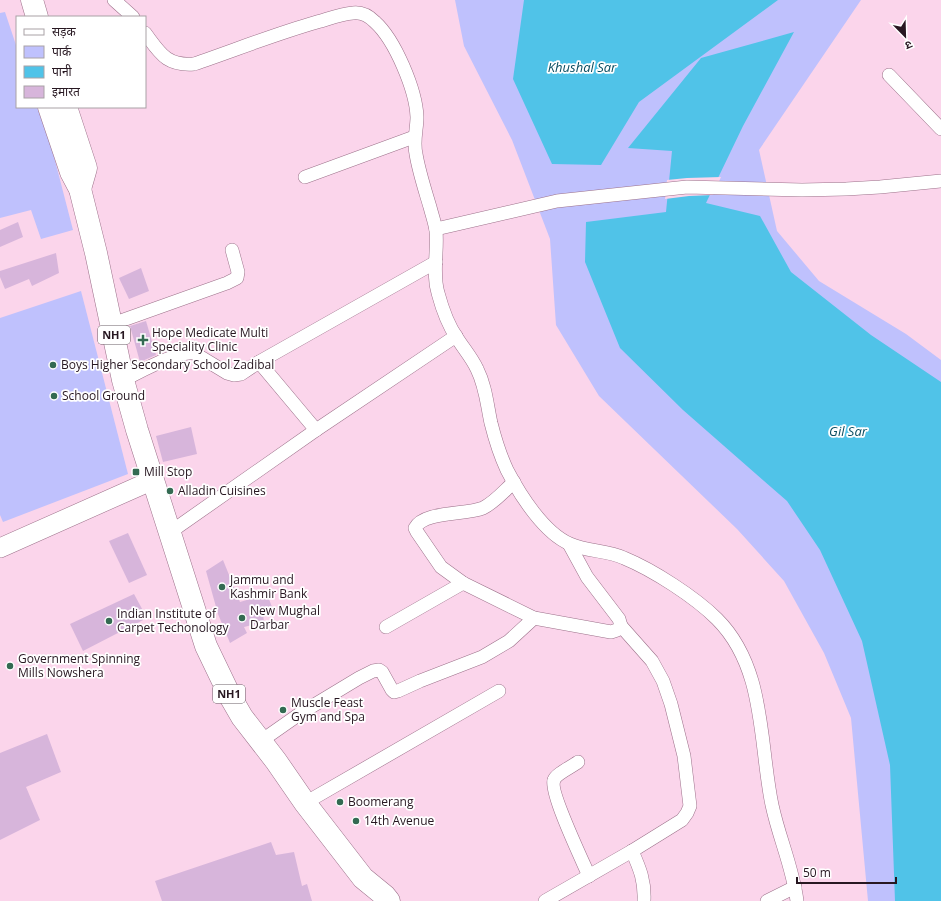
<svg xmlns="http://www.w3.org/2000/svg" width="941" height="901" font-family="'Open Sans','Noto Sans Devanagari',sans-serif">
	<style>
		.green { fill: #bfc1fd }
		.water { fill: #50c3e8 }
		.pier { fill: #fbd5eb }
		.building { fill: #d7b5db }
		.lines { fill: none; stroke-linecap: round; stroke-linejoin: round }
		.minor-casing { stroke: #9c718a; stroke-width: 14 }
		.secondary-casing { stroke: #9c718a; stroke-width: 20 }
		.trunk-casing { stroke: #9c718a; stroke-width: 23 }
		.minor { stroke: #fff; stroke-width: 13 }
		.secondary { stroke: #fff; stroke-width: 19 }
		.trunk { stroke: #fff; stroke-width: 22 }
		.poi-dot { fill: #336a52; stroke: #fff; stroke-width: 1.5 }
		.labels { text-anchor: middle; stroke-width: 3.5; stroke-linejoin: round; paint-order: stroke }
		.shield { fill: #fff; stroke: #685d64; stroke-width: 1 }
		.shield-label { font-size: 11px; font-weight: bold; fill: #271721 }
		.poi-label { font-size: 12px; fill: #271721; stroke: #fff; text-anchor: start }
		.water-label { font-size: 13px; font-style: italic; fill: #094d61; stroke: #fff }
	</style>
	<rect width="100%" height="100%" fill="#fbd5eb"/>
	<g class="green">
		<path d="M455,0H861L759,150L777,231L819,281L906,334L941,360V901H868L851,718L824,653L784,581L737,529L599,396L556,325L550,239L512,140L464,46Z"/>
		<path d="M5,12L17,48V107H37L51,145L73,230L41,239L31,210L0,218V13Z"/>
		<path d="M81,291L128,474L3,522L0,515V318Z"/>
	</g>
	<g class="water">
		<path d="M524,0H778L639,102L601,165L552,164L513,79Z"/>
		<path d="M794,32L743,126L706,203L760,216L791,272L871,335L941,382V901H895L890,765L862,641L820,550L787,501L683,410L620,348L585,262L586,222L666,212L672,151L628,148L701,58Z"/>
	</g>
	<path class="pier" d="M721,177L713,195L689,196L665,199L667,180L687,178Z"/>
	<g class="building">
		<path d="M18,222L23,237L0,247V230Z"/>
		<path d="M56,253L59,273L32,286L29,279L5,289L0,277V271Z"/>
		<path d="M141,268L149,291L129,299L119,278Z"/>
		<path d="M146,321L156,355L140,362L130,326Z"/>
		<path d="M191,427L197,454L163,462L156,436Z"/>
		<path d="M128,533L147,575L129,583L109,541Z"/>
		<path d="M223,560L240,602L267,594L274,612L263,614L264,622L244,627L247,633L230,643L218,614L206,571Z"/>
		<path d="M134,594L147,618L83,651L70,624Z"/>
		<path d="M47,734L61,772L26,787L40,820L0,840V753Z"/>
		<path d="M271,842L276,855L294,852L302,886L307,884L312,901H162L155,881Z"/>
	</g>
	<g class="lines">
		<defs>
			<g id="minor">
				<path d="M114,0L133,17"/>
				<path d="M145,33C160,53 166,66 194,64C235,50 275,34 317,22C328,19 341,14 353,13C361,12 369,16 375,22C395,40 416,90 417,117C417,129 413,141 416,154C419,172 425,190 430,207C432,215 435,223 436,231C438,252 432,273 438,293C442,308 448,325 457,338C464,349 472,358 477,369C486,387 487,405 491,423C495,439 500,455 507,470C520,495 544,533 570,544C588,552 607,550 624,558C653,570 695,597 717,619C766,668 759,743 772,805C779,838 793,868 797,901"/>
				<path d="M889,75L941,129"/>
				<path d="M305,177L414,137"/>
				<path d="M436,229L557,201L687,187L802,190L846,189L880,187L941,181"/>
				<path d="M112,324L227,283L237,278L238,272L232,250"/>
				<path d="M259,362L316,430"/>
				<path d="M123,380C140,372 177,351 194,353L227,373L234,375L241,374L259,362L436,262"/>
				<path d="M514,482C504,491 495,502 483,508C466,515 424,511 415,528L417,532L441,567L463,583L534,618L611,632L617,630L621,626L619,619L587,577L569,544"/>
				<path d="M168,532L179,526L316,430L456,336"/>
				<path d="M386,627L463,583"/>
				<path d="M261,741L301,713L359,678L373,671L379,670L382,672L392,690L394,692L398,691L420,681L482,657L509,641L534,618"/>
				<path d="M578,762C573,766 556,774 554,780C549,791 583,862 589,876"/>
				<path d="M305,803L499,691"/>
				<path d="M632,851C640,869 645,881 644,901"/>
				<path d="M545,901L632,851L682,820L687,813L690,806L684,756L671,704L663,681L652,661L621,626"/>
				<path d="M767,901L795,887"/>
			</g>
			<path id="secondary" d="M0,548L153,480"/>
			<g id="trunk">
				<path d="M32,0L37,17"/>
				<path d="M49,107L71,172L80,189L96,253L123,380L137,430L206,646L231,698L242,717L276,761L305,803L363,878L385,896L389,901"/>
				<path d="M66,107L86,168L80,189"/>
			</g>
		</defs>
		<use href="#minor" class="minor-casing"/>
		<use href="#secondary" class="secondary-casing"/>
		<use href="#trunk" class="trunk-casing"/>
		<use href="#minor" class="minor"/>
		<use href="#secondary" class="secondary"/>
		<use href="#trunk" class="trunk"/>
	</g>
	<g class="poi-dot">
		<path d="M141 334h4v4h4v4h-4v4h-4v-4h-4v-4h4z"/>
		<circle cx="53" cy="365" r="4"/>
		<circle cx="54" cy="396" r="4"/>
		<rect x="132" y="468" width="8" height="8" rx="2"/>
		<circle cx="170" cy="491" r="4"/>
		<circle cx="222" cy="587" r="4"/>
		<circle cx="242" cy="618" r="4"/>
		<circle cx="109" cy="621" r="4"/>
		<circle cx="10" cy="666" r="4"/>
		<circle cx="283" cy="710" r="4"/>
		<circle cx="340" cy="802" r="4"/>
		<circle cx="356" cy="821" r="4"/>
	</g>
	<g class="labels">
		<g class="shield">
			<rect x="98" y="326" width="32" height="18" rx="3"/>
			<rect x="213" y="685" width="32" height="18" rx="3"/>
		</g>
		<g class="shield-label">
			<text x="114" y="339">NH1</text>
			<text x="229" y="698">NH1</text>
		</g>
		<g class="poi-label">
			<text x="152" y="337">Hope Medicate Multi<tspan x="152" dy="14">Speciality Clinic</tspan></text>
			<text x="61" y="369">Boys Higher Secondary School Zadibal</text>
			<text x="62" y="400">School Ground</text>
			<text x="144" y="476">Mill Stop</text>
			<text x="178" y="495">Alladin Cuisines</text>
			<text x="230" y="584">Jammu and<tspan x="230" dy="14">Kashmir Bank</tspan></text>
			<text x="250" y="615">New Mughal<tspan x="250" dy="14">Darbar</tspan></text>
			<text x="117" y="618">Indian Institute of<tspan x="117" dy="14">Carpet Techonology</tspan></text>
			<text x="18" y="663">Government Spinning<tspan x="18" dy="14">Mills Nowshera</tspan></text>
			<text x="291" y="707">Muscle Feast<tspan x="291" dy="14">Gym and Spa</tspan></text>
			<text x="348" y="806">Boomerang</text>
			<text x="364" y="825">14th Avenue</text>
		</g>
		<g class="water-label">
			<text x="582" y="72">Khushal Sar</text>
			<text x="848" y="436">Gil Sar</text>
		</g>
	</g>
	<rect x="16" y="16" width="130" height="92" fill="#ffffff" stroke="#a9a2a6"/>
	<rect x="24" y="29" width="20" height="6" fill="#ffffff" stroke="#a9a2a6"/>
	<text x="52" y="36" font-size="12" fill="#271721">सड़क</text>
	<rect x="24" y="46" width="20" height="12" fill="#bfc1fd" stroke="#a9a2a6"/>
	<text x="52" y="56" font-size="12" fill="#271721">पार्क</text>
	<rect x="24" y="66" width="20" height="12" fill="#50c3e8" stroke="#a9a2a6"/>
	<text x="52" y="76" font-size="12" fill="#271721">पानी</text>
	<rect x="24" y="86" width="20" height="12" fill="#d7b5db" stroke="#a9a2a6"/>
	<text x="52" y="96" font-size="12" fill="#271721">इमारत</text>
	<g transform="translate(905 36) rotate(157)" stroke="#ffffff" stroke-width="3" paint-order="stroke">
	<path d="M0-3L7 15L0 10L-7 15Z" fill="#271721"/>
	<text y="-6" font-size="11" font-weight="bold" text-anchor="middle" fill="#271721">उ</text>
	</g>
	<path d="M797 877v6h99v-6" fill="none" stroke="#271721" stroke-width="2"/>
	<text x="803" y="877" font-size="12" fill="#271721" stroke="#ffffff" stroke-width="3" paint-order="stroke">50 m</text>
</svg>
